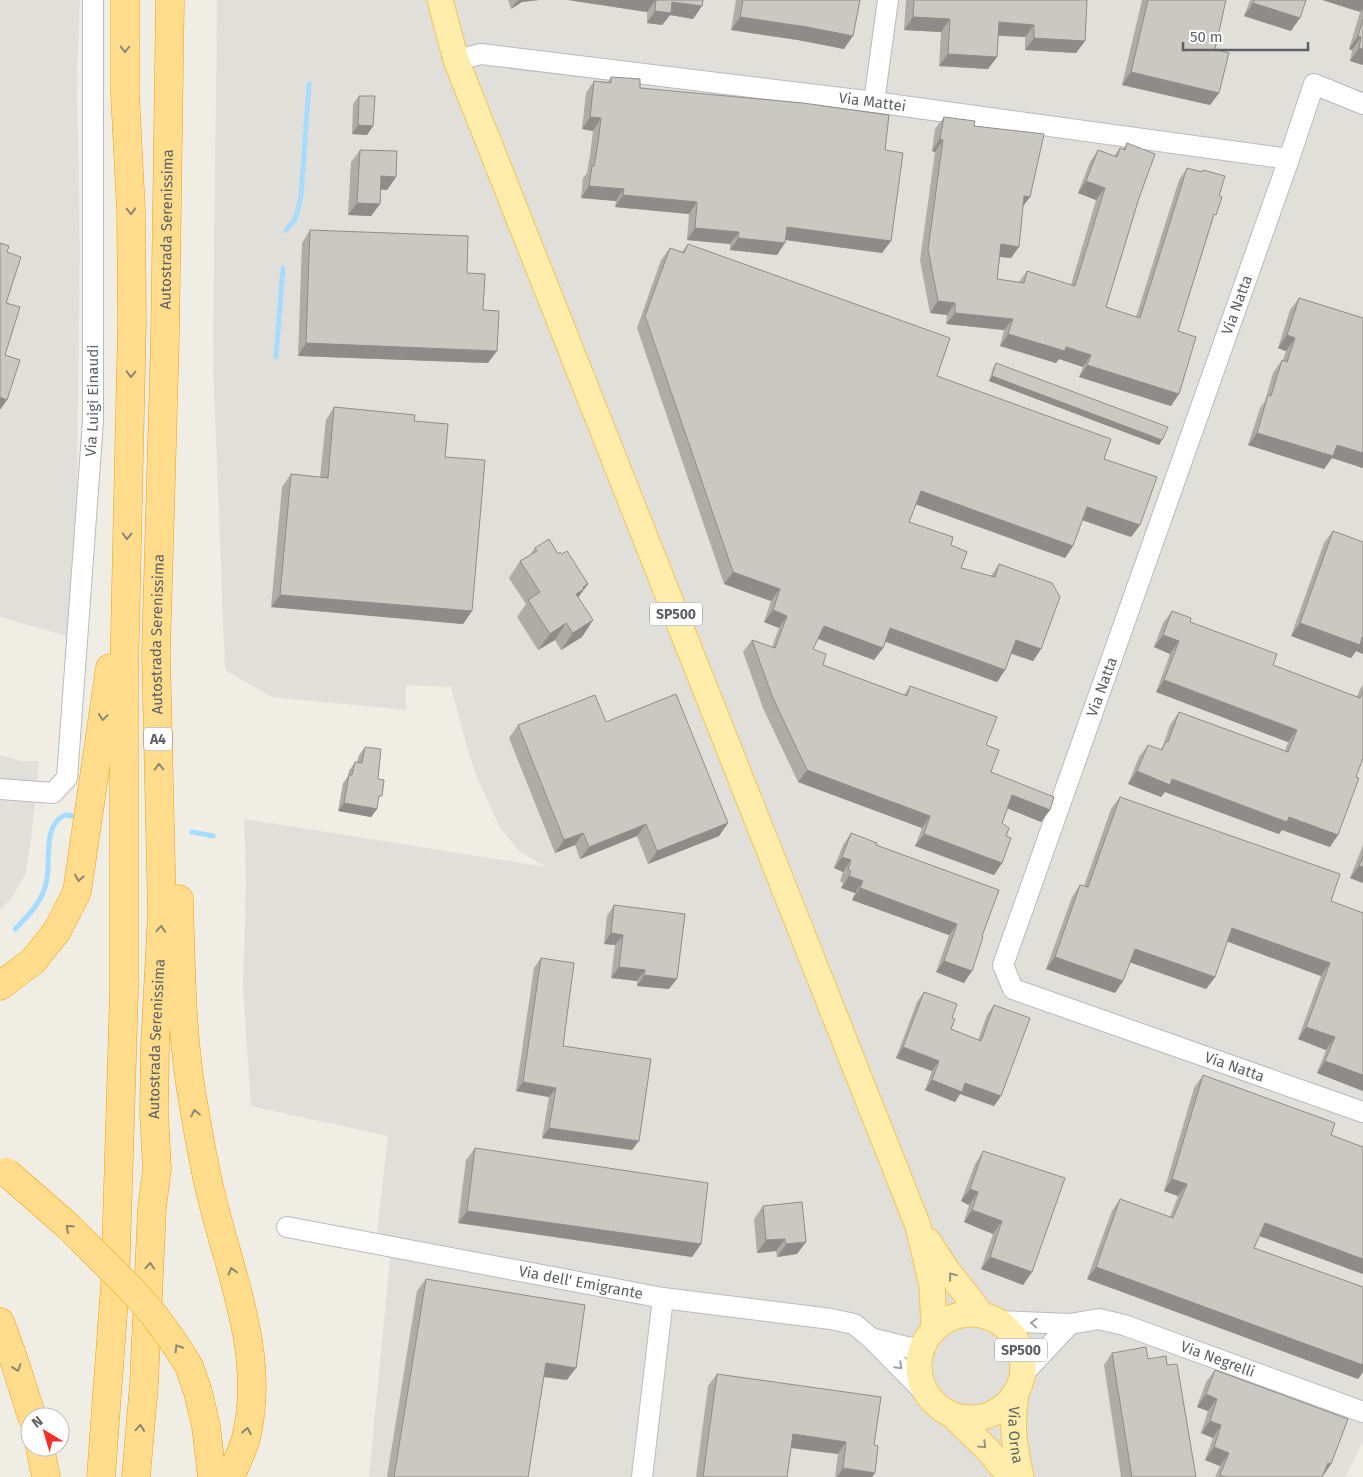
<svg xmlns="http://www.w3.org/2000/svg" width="1363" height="1477" font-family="'Fira Sans',sans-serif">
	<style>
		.industrial { fill: #e1dfd9 }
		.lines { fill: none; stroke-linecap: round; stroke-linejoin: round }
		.stream { stroke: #a6dcff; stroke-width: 5 }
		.minor-casing { stroke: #b7bbbf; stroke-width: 22 }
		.major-casing { stroke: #f7c356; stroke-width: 27 }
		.highway-casing { stroke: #f59d00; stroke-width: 29 }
		.minor { stroke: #fff; stroke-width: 20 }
		.major { stroke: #ffeeab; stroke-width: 25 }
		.highway { stroke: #ffdd8d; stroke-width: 28 }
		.highway-bridge-casing { stroke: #f59d00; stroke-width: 29; stroke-linecap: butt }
		.highway-bridge { stroke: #ffdd8d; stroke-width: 28 }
		.wall { fill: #afaca7 }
		.shaded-wall { fill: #8e8c88 }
		.building { fill: #cbc8c2; stroke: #8e8c88 }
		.oneway { stroke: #8e8672 }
		.oneway2 { stroke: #96927e }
		.oneway3 { stroke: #9ea0a3 }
		.labels { text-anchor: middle; stroke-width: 4.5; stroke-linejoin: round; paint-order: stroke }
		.shield { fill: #fff; stroke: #8e9094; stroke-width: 1 }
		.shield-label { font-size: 14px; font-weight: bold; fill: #5d6166 }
		.street-label { font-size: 15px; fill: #5d6166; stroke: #fff }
	</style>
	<rect width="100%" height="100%" fill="#f0ede5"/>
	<g class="industrial">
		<path d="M0,0H80L77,78L80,250L77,477L75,542L67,636L0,617Z"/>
		<path d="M217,0H1363V1441L1345,1477H369L390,1258L377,1231L388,1136L251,1106L243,988L246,882L244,819L546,867L519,851L500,828L476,775L465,740L451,687L406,685V710L272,697L225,670L213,362Z"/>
		<path d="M0,755L21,761H39L31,840L25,875L11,899L0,909Z"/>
	</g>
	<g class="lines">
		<g class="stream">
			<path d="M286,230L296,218L301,196L309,84"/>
			<path d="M276,357L283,268"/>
			<path d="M192,832L213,836"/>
			<path d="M15,929C29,915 41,903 46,884C52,862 41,826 65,815L73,816"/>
		</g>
		<defs>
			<g id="minor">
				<path id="s1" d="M456,60L481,54L874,102L1289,159"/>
				<path d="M874,102L888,0"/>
				<path id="s2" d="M1363,104L1314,84L1289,159L1003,965L1013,989L1363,1112"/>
				<path id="s3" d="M0,789L53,793L67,778L93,421V0"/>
				<path id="s4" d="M287,1227L663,1298L831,1319L854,1324L872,1339L926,1394"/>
				<path id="s5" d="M997,1321L1070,1324L1099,1319L1124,1325L1363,1412"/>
				<path d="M874,1339L911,1348L923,1345"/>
				<path d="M1024,1373L1070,1324"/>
				<path d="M642,1477L663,1298"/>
			</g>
			<g id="major">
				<path d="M440,0L456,60L918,1226L932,1285L934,1329"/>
				<path d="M928,1241L947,1270L982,1315"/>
				<circle cx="971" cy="1366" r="52"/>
				<path id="s6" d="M1016,1393C1011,1427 1014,1444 1021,1477"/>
				<path d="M953,1416L989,1451L1010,1477"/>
			</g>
			<g id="highway">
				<path d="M179,899C181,965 181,1031 192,1096C197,1126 202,1156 209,1186C227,1267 267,1353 246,1438C242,1452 236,1464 230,1477"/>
				<path d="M0,986L33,961L57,931L77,892L110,668"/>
				<path d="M0,1322L15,1363L32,1417"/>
				<path d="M198,1392L206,1426L212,1477"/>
				<path d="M40,1447L46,1477"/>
				<path d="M101,1477L115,1285L124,992V677L132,322L131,210L125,94V0"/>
				<path id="s7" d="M136,1477L144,1384L152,1208L157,1169L154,1114L155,1046L162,913L156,653L165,337L170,0"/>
			</g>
		</defs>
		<use href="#minor" class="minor-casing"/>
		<use href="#major" class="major-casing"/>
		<use href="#highway" class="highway-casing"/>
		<use href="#minor" class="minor"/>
		<use href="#major" class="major"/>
		<use href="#highway" class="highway"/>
		<defs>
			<path id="highway-bridge" d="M6,1172L69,1227L131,1289L154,1315L173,1341L189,1366L198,1392"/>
		</defs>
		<use href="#highway-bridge" class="highway-bridge-casing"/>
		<use href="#highway-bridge" class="highway-bridge"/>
	</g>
	<g class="wall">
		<path d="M508,0H539L522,2L511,9Z"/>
		<path d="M568,0H703L702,6L693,19L670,15L662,25L647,23V12Z"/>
		<path d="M736,0H860L844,49L798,40L731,30Z"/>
		<path d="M906,0H1087L1085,41L1076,53L1025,50V37L998,36L997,57L988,69L939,66L941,32L904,30Z"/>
		<path d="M1142,0H1226L1215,49L1219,93L1210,105L1122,85Z"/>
		<path d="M1250,0H1306L1291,31L1244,16Z"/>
		<path d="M1363,0V65L1350,61L1352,50L1349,49L1360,12Z"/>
		<path d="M611,77L640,88L885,150L882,253L786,240L777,255L730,250V244L687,240L689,214L615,207L616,201L581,198L583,178L587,173L590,155L593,131L582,129L586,93L594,81L608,82Z"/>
		<path d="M359,96L373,126L367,135L352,134L353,104Z"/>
		<path d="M944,117L974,126L1030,197L1023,206L1011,258L1000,257L997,279L1019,282L1027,271L1071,285L1096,200L1078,193L1090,162L1098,150L1114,156L1120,148L1123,149L1127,143L1139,198L1106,307L1136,317L1179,180L1187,168L1202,172L1203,170L1212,222L1178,331L1171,406L1079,377L1083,367L1059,359L1056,363L1000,346L1004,330L946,324L947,315L930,313L920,260L935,152L932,151L935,129Z"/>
		<path d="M360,150L396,177L387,190L381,189L380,204L371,216L348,215L351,162Z"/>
		<path d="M310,230L467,273L483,310L488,363L298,356L302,243Z"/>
		<path d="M688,244L937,376L1104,459L1140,525L1131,537L1082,520L1073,546L1065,558L916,504L909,522L951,545L961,568L991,576L999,564L1041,649L1033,661L1011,654L1005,670L997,682L885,642L883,648L874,660L818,639L813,649L823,665L904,695L910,686L986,745L991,772L1050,810L1041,822L1008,808L1002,823L1006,836L1002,863L994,875L915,846L922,828L798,782L763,708L743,652L752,640L772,647L779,628L764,622L771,601L724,584L637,328L661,260L670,248L682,252Z"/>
		<path d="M1299,298L1363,318V468L1332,458L1324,469L1248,445L1260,408L1265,401L1273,373L1282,360H1283L1286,351L1278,348L1290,310Z"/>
		<path d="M996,363L1162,440L1159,445L989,381L993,368Z"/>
		<path d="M334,407L414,421L445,457L472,611L463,624L271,607L282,487L291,474L320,477L326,420Z"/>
		<path d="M1333,531L1363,542V654L1356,651L1351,658L1291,636L1324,543Z"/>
		<path d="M535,548L558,554L588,584L578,597L593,620L582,637L561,650L555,640L538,650L517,617L526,604L509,578L520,561L530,555Z"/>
		<path d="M1172,611L1190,622L1273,665L1357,697L1360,689L1363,685V758L1330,847L1282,830L1279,834L1165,792L1161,797L1128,784L1139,757L1148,745L1160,750L1163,746L1170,725L1179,712L1285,751L1288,742L1156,692L1170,654L1154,647L1163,623Z"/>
		<path d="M606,722L728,823L719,836L648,864L637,836L580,859L575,845L555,853L509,738L518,725Z"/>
		<path d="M365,747L378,779V801L377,809L371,817L338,811L343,783L348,776L349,771L355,762H357L359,755Z"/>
		<path d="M1120,797L1331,901L1363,1091L1317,1073L1326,1050L1298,1039L1321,976L1227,941L1215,977L1206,989L1130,962L1123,981L1115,993L1046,969L1072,897L1080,885L1084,886L1111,809Z"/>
		<path d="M851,833L876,845L999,890L964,983L936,972L949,935L852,900L855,893L841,888L843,883L840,881L843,872L834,868L843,845Z"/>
		<path d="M1363,845V883L1350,878Z"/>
		<path d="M614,905L669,989L637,986V981L611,978L615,945L604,944L607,916Z"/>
		<path d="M541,958L563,1046L632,1150L542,1138L549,1097L516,1091L534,968Z"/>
		<path d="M924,992L952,1018L951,1029L978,1040L987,1015L994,1005L1001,1096L994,1106L960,1094L955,1102L925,1090L932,1071L896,1058L917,1002Z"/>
		<path d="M1203,1075L1331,1135L1363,1147V1274L1259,1236L1254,1248L1363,1287V1372L1358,1379L1087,1279L1112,1211L1120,1199L1170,1217L1178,1196L1164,1191L1194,1088Z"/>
		<path d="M475,1148L701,1244L692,1257L458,1223L466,1160Z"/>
		<path d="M983,1151L1032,1272L1023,1285L981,1269L993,1234L964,1222L969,1205L961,1201L975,1164Z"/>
		<path d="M763,1206L806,1242L797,1254L777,1257L776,1251L757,1253L754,1219Z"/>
		<path d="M426,1279L567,1380L544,1377L528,1477H387L417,1291Z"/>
		<path d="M1112,1353L1148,1359L1196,1477H1121L1104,1365Z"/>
		<path d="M1215,1370L1331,1464L1322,1477H1215L1220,1466L1205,1460L1213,1438L1201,1433L1208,1411L1197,1407L1206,1382Z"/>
		<path d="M717,1374L874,1445L875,1473L872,1477H835L838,1454L791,1448L787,1477H696L708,1386Z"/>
	</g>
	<g class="shaded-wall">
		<path d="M518,0H539L522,2L511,9Z"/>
		<path d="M568,0H656L647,12Z"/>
		<path d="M1322,0H1363V9L1360,12Z"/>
		<path d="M672,2L702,6L693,19L670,15L662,25L647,23L655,11Z"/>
		<path d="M1253,3L1300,18L1291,31L1244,16Z"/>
		<path d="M740,17L807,27L853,36L844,49L798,40L731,30Z"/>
		<path d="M913,17L950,19L941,32L904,30Z"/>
		<path d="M999,22L1034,25L1025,37L990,35Z"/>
		<path d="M1358,36L1361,37L1352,50L1349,49Z"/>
		<path d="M1034,38L1085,41L1076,53L1025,50Z"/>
		<path d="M1359,48L1363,49V65L1350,61Z"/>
		<path d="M948,54L997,57L988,69L939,66Z"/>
		<path d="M1131,72L1219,93L1210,105L1122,85Z"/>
		<path d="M590,117L601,118L593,131L582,129Z"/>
		<path d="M358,125L373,126L367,135L352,134Z"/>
		<path d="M940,139L943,140L935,152L932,151Z"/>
		<path d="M381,176L396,177L387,190L372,189Z"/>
		<path d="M1086,181L1105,188L1096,200L1078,193Z"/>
		<path d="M589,186L624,189L616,201L581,198Z"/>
		<path d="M623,195L697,202L689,214L615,207Z"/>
		<path d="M1024,196L1030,197L1021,209Z"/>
		<path d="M357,203L380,204L371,216L348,215Z"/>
		<path d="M787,227L891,241L882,253L778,239Z"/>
		<path d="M695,228L739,232L730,244L687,240Z"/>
		<path d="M738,238L785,243L777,255L730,250Z"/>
		<path d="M1001,244L1019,247L1011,258L993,256Z"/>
		<path d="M938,301L955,303L947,315L930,313Z"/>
		<path d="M955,313L1013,319L1004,330L946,324Z"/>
		<path d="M1008,334L1066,347L1091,355L1083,367L1059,359L1056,363L1000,346Z"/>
		<path d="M1287,335L1295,338L1286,351L1278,348Z"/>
		<path d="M306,343L497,351L488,363L298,356Z"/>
		<path d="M1087,365L1179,394L1171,406L1079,377Z"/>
		<path d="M992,376L1162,440L1159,445L989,381Z"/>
		<path d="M0,397L7,400L0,410Z"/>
		<path d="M1257,433L1337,445L1363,453V468L1332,458L1324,469L1248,445Z"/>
		<path d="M921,491L1073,546L1065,558L912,503Z"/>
		<path d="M1087,507L1140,525L1131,537L1079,519Z"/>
		<path d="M733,572L780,589L771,601L724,584Z"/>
		<path d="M588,584L572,606L576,594L583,587Z"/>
		<path d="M280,595L472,611L463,624L271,607Z"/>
		<path d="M773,610L787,616L779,628L764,622Z"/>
		<path d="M593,620L582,637L561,650L573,633Z"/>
		<path d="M566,623L555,640L538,650L550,634Z"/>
		<path d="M1300,623L1363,638V654L1356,651L1351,658L1291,636Z"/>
		<path d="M824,626L883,648L874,660L816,638Z"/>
		<path d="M890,628L1005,670L997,682L882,640Z"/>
		<path d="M1163,635L1179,641L1170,654L1154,647Z"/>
		<path d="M1016,640L1041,649L1033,661L1008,652Z"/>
		<path d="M1164,680L1297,730L1288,742L1156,692Z"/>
		<path d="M807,770L930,816L922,828L798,782Z"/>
		<path d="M1137,771L1172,779L1289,817L1338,835L1330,847L1282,830L1279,834L1165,792L1161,797L1128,784Z"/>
		<path d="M1012,795L1050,810L1041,822L1004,807Z"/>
		<path d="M344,803L377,809L371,817L338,811Z"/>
		<path d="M728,823L719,836L648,864L657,851Z"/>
		<path d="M646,824L637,836L580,859L589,847Z"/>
		<path d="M583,833L575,845L555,853L564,840Z"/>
		<path d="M924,834L1002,863L994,875L915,846Z"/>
		<path d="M842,857L851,860L843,872L834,868Z"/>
		<path d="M1359,866L1363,867V883L1350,878Z"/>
		<path d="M849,876L863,881L855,893L841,888Z"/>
		<path d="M860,888L957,924L949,935L852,900Z"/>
		<path d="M1232,928L1330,963L1321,976L1223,940Z"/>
		<path d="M611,933L623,935L615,945L604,944Z"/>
		<path d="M1135,949L1215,977L1206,989L1126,961Z"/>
		<path d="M1055,957L1123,981L1115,993L1046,969Z"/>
		<path d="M944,961L972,971L964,983L936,972Z"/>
		<path d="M619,967L645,970L637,981L611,978Z"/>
		<path d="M644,975L677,979L669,989L637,986Z"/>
		<path d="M1306,1027L1335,1037L1326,1050L1298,1039Z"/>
		<path d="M903,1047L939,1061L932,1071L896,1058Z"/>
		<path d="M1325,1061L1363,1075V1091L1317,1073Z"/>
		<path d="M932,1080L965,1083L1001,1096L994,1106L960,1094L955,1102L925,1090Z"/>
		<path d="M523,1082L556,1088L549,1097L516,1091Z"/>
		<path d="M549,1128L639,1141L632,1150L542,1138Z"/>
		<path d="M1172,1179L1187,1184L1178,1196L1164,1191Z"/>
		<path d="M970,1189L978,1192L969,1205L961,1201Z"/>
		<path d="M972,1210L1002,1221L993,1234L964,1222Z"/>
		<path d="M467,1211L701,1244L692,1257L458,1223Z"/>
		<path d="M1265,1223L1363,1259V1274L1257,1235Z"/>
		<path d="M785,1239L776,1251L757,1253L766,1240Z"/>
		<path d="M806,1242L797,1254L777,1257L786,1244Z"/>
		<path d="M990,1257L1032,1272L1023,1285L981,1269Z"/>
		<path d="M1096,1267L1363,1365V1372L1358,1379L1087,1279Z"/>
		<path d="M546,1363L576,1368L567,1380L537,1376Z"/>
		<path d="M1206,1394L1217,1399L1208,1411L1197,1407Z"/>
		<path d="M1210,1421L1221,1425L1213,1438L1201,1433Z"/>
		<path d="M793,1434L846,1442L838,1454L784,1447Z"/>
		<path d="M1214,1447L1229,1453L1220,1466L1205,1460Z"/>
		<path d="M1328,1463L1331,1464L1323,1476Z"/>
		<path d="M843,1468L875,1473L872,1477H837Z"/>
	</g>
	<g class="building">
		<path d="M656,0H703L702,6L672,2L671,13L655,11Z"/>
		<path d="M743,0H860L853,36L807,27L740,17Z"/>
		<path d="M914,0H1087L1085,41L1034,38V25L999,22L997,57L948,54L950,19L913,17Z"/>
		<path d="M1148,0H1226L1215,49L1229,53L1219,93L1131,72Z"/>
		<path d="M1254,0H1306L1300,18L1253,3Z"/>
		<path d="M1363,19V49L1359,48L1361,37L1358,36Z"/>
		<path d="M611,77L640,79V88L803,103L889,115L885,150L903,153L891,241L787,227L785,243L738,238L739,232L695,228L697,202L623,195L624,189L589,186L592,166H594L598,143L601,118L590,117L594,81L611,83Z"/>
		<path d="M359,96H375L373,126L358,125Z"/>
		<path d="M944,117L975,121L974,126L1044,134L1030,197L1024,196L1019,247L1001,244L997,279L1024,283L1027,271L1075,286L1105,188L1086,181L1098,150L1117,157L1120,148L1125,150L1127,143L1155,154L1139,198L1106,307L1140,318L1187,168L1202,172L1203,170L1225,176L1219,196L1222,197L1216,215L1214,214L1178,331L1196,337L1179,394L1087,365L1091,355L1066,347L1065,351L1008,334L1013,319L955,313V303L938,301L928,249L943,140L940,139Z"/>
		<path d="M360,150L397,151L396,177L381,176L380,204L357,203Z"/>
		<path d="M310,230L468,236L467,273L485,274L483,310L499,311L497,351L306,343Z"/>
		<path d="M0,243L9,246L7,252L21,257L6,303L20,307L5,355L20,360L7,400L0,397Z"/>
		<path d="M688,244L950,338L937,376L1111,439L1104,459L1157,477L1140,525L1087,507L1073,546L921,491L909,522L953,537L951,545L967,552L961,568L995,577L999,564L1052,583L1060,597L1041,649L1016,640L1005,670L890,628L883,648L824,626L813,649L826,654L823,665L907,696L910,686L997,717L986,745L999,750L991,772L1054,797L1050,810L1012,795L1002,823L1009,828L1006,836L1011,838L1002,863L924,834L930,816L807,770L772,696L752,640L775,648L787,616L773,610L780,589L733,572L645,316L670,248L684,253Z"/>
		<path d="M1299,298L1363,318V453L1337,445L1333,456L1257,433L1268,395L1271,396L1282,360L1287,362L1295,338L1287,335Z"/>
		<path d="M996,363L1168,427L1162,440L992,376Z"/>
		<path d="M334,407L415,415L414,421L448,424L445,457L485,460L472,611L280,595L291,474L328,478Z"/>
		<path d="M1333,531L1363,542V638L1362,637L1360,645L1300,623Z"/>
		<path d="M549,539L558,554L560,552L562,554L567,551L588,584L583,587L584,589L576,594L593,620L573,633L566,623L550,634L528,600L540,592L520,561L537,551L535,548Z"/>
		<path d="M1172,611L1191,618L1190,622L1277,654L1273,665L1360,698L1363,691V758L1356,777L1359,778L1338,835L1289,817L1287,822L1172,779L1170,785L1137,771L1148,745L1162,750L1166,741L1168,742L1179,712L1288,752L1297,730L1164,680L1179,641L1163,635Z"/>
		<path d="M676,694L728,823L657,851L646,824L589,847L583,833L564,840L518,725L595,695L606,722Z"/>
		<path d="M365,747L381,749L378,779L384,780L382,796H379L377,809L344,803L349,775H352L355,762L362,763Z"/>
		<path d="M1120,797L1340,874L1331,901L1363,913V1075L1325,1061L1335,1037L1306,1027L1330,963L1232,928L1215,977L1135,949L1123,981L1055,957L1080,885L1088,887Z"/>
		<path d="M851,833L877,843L876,845L999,890L982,936L983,937L972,971L944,961L957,924L860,888L863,881L849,876L851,871L848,869L851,860L842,857Z"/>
		<path d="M1363,856V867L1359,866Z"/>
		<path d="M614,905L685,914L677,979L644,975L645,970L619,967L623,935L611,933Z"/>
		<path d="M541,958L574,963L563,1046L651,1059L639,1141L549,1128L556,1088L523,1082Z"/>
		<path d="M924,992L957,1004L952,1018L955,1019L951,1029L981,1041L994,1005L1030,1018L1001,1096L965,1083L962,1092L932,1080L939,1061L903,1047Z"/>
		<path d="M1203,1075L1335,1123L1331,1135L1363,1147V1259L1265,1223L1254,1248L1363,1287V1365L1096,1267L1120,1199L1173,1218L1187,1184L1172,1179Z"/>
		<path d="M475,1148L708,1183L701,1244L467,1211Z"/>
		<path d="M983,1151L1065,1178L1032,1272L990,1257L1002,1221L972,1210L978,1192L970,1189Z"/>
		<path d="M802,1202L806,1242L786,1244L785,1239L766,1240L763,1206Z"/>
		<path d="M426,1279L585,1305L576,1368L546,1363L528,1477H394Z"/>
		<path d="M1146,1347L1148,1359L1166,1356L1167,1365L1177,1364L1196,1477H1132L1112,1353Z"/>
		<path d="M1215,1370L1348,1419L1331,1464L1328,1463L1322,1477H1226L1220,1475L1229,1453L1214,1447L1221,1425L1210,1421L1217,1399L1206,1394Z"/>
		<path d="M717,1374L881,1397L874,1445L878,1446L875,1473L843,1468L846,1442L793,1434L787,1477H703Z"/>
	</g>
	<defs><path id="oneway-chevron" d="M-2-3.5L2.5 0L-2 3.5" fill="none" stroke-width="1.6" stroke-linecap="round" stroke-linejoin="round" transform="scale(1.25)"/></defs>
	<g class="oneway">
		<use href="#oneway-chevron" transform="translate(125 49) rotate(90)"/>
		<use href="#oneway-chevron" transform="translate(131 211) rotate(88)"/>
		<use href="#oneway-chevron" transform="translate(131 374) rotate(91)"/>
		<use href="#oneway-chevron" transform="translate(127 536) rotate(91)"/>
		<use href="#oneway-chevron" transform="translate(103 717) rotate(98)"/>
		<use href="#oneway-chevron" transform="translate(159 767) rotate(-91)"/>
		<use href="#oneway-chevron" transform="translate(79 878) rotate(99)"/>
		<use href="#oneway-chevron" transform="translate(161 929) rotate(-86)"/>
		<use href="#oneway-chevron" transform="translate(195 1113) rotate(-102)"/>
		<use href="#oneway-chevron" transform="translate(69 1228) rotate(-137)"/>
		<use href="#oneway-chevron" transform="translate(150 1266) rotate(-86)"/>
		<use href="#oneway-chevron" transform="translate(232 1271) rotate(-105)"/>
		<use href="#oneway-chevron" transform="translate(178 1348) rotate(-122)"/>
		<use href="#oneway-chevron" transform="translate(17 1368) rotate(71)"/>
		<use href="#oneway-chevron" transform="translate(140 1428) rotate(-85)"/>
		<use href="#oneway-chevron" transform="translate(247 1431) rotate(-79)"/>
	</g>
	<g class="oneway2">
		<use href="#oneway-chevron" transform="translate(952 1276) rotate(-128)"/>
		<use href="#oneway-chevron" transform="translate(983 1445) rotate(44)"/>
	</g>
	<g class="oneway3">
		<use href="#oneway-chevron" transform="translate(1034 1323) rotate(-177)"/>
		<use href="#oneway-chevron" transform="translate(899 1366) rotate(45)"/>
	</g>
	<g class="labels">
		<g class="shield">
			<rect x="650" y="602.5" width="52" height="23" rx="4"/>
			<rect x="144" y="727.5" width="28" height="23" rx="4"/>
			<rect x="995" y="1338.5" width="52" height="23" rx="4"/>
		</g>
		<g class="shield-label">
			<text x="676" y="619">SP500</text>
			<text x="158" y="744">A4</text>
			<text x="1021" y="1355">SP500</text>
		</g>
		<g class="street-label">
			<text dy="5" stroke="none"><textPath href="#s1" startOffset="420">Via Mattei</textPath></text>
			<text dy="5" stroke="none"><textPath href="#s7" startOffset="1249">Autostrada Serenissima</textPath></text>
			<text transform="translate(1237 305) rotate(-70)" y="5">Via Natta</text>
			<text dy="5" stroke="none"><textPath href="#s3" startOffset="452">Via Luigi Einaudi</textPath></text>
			<text dy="5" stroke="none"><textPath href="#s7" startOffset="844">Autostrada Serenissima</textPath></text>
			<text transform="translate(1102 687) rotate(-70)" y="5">Via Natta</text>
			<text dy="5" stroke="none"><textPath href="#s7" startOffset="439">Autostrada Serenissima</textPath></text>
			<text dy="5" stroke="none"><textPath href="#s2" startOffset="1248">Via Natta</textPath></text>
			<text dy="5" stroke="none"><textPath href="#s4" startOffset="299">Via dell' Emigrante</textPath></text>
			<text dy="5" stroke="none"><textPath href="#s5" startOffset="228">Via Negrelli</textPath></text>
			<text dy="5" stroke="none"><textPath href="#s6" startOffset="42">Via Orna</textPath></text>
		</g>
	</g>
	<g transform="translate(45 1432) rotate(322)"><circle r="24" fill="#ffffff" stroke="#bec0c2"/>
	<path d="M0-4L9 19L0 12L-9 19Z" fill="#f1312a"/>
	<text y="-8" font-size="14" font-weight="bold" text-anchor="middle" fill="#5d6166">N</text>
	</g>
	<path d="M1183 42v8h125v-8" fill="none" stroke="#5d6166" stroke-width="2.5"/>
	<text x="1190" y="42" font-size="15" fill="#5d6166" stroke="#ffffff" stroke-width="4" paint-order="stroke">50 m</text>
</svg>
